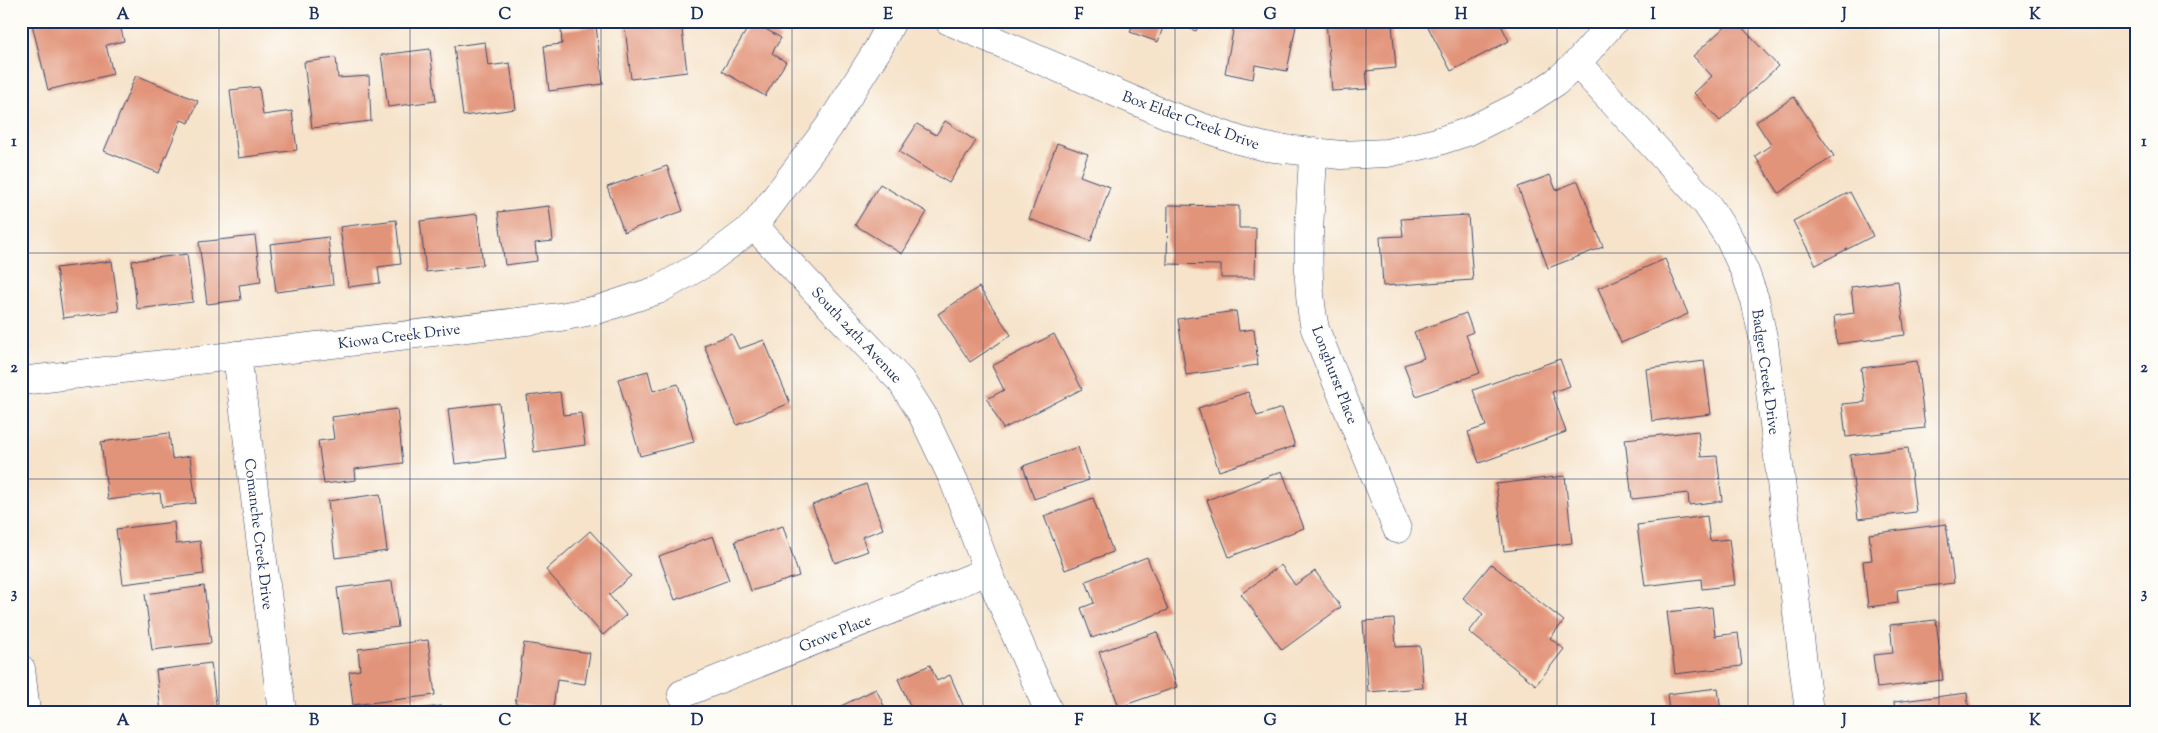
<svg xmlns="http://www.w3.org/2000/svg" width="2158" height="733" font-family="'Sorts Mill Goudy',serif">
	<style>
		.building { fill: #e2947a }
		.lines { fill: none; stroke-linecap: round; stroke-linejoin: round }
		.minor-casing { stroke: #3c4a6e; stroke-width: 29 }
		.major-casing { stroke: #3c4a6e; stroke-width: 29 }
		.minor { stroke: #fff; stroke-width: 28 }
		.major { stroke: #fff; stroke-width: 28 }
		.grid { fill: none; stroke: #1b2f5e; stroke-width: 1; stroke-opacity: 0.55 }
		.labels { text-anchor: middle; stroke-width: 4; stroke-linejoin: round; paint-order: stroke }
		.street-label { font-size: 15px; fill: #1b2f5e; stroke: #fdfcf7 }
		.neatline { fill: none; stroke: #1b2f5e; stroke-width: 2 }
		.grid-label { font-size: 16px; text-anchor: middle; font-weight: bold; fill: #1b2f5e }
	</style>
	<rect width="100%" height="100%" fill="#fdfcf7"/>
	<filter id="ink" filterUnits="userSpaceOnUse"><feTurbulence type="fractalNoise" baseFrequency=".02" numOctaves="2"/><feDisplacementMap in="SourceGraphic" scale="10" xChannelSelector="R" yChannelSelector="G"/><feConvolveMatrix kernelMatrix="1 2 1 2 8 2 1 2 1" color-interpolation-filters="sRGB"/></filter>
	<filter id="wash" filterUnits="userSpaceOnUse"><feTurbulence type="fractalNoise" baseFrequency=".0096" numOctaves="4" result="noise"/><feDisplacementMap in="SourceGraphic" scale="20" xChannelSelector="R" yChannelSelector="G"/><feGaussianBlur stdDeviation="1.12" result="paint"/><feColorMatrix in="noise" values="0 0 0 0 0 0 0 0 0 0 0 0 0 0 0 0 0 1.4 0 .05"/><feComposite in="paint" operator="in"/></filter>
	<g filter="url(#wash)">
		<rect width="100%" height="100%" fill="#f6e3ca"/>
		<g id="blocks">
			<g class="building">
				<path d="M44,21H119L124,41L106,45L113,74L48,90L32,24Z"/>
				<path d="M670,21H681L687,72L631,79L625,27Z"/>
				<path d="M752,21L781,38L772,53L786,62L765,96L722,71Z"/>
				<path d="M1134,21H1165L1158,42L1130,32Z"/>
				<path d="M1169,21H1200L1196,31Z"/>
				<path d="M1235,21H1297L1287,71L1255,65L1253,79L1225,73Z"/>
				<path d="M1326,21H1376V25L1392,24L1396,68L1366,71L1368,89L1332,91Z"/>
				<path d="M1428,21H1499L1509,41L1451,71L1426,23Z"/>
				<path d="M1731,21H1736L1778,66L1720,121L1694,93L1712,76L1693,56Z"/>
				<path d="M596,26L603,84L549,91L544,46L562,44L561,30Z"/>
				<path d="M485,42L488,66L510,63L516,109L463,116L454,46Z"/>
				<path d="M430,49L436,101L388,107L381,55Z"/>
				<path d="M336,58L338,78L369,76L371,121L312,128L304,62Z"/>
				<path d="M136,75L198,101L189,123L181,120L159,173L104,151Z"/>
				<path d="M259,87L263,115L292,111L297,150L238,158L230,90Z"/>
				<path d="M1794,97L1834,156L1779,193L1755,156L1771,145L1756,122Z"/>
				<path d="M945,121L976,141L949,183L899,152L917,124L936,135Z"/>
				<path d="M1057,143L1088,154L1080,176L1110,187L1091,241L1029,219Z"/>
				<path d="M667,166L683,211L624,232L607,187Z"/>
				<path d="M1550,175L1556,190L1578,181L1603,247L1548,268L1518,187Z"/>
				<path d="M880,184L927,212L902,254L855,225Z"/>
				<path d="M1850,192L1873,236L1816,265L1793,221Z"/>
				<path d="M1168,205L1239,206V228H1256L1255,278H1221V265L1167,264Z"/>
				<path d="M549,206L553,241L535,243L537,261L505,265L498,212Z"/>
				<path d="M477,214L483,265L426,272L420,221Z"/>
				<path d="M1468,215L1473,280L1383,286L1380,237L1403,236L1401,219Z"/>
				<path d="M396,220L401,264L378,267L380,283L348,287L340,227Z"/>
				<path d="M255,236L261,282L239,285L241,300L207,304L199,242Z"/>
				<path d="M328,237L333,285L276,292L270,244Z"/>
				<path d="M187,254L193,302L137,309L132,261Z"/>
				<path d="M1665,259L1688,314L1621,343L1598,288Z"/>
				<path d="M112,261L119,311L63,318L56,268Z"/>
				<path d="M1898,281L1905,335L1837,344L1834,316L1854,313L1851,287Z"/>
				<path d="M979,287L1011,335L970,362L938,314Z"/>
				<path d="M1236,311L1239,331L1254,329L1258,365L1186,375L1178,319Z"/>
				<path d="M1466,313L1473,332L1466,335L1480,373L1416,396L1404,365L1424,358L1414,332Z"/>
				<path d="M732,334L739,349L764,340L790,403L737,425L704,345Z"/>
				<path d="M1054,334L1082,389L1003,429L987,399L1004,390L992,366Z"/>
				<path d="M1560,359L1570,386L1552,392L1566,432L1479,463L1468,432L1486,426L1473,390Z"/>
				<path d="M1704,361L1711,414L1652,421L1646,369Z"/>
				<path d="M1917,361L1925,428L1846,437L1842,404L1865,402L1861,368Z"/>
				<path d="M648,371L653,391L678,384L694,442L640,456L618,379Z"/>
				<path d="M560,392L563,415L581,413L585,445L534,452L527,396Z"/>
				<path d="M1248,392L1257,416L1282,408L1295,446L1219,471L1198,408Z"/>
				<path d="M499,403L506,458L455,464L448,409Z"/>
				<path d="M397,409L403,463L355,469L356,480L324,484L318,441L334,439L331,417Z"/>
				<path d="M1698,431L1701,457L1717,456L1722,501L1689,505L1688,493L1632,499L1625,439Z"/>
				<path d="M169,433L172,459L190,456L196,503L162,507L160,493L108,500L101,442Z"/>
				<path d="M1078,447L1089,480L1034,499L1023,466Z"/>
				<path d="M1908,448L1916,512L1858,519L1850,455Z"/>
				<path d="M1282,471L1304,528L1229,557L1207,500Z"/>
				<path d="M1565,476L1572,543L1504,551L1496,484Z"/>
				<path d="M866,484L883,529L862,537L868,551L835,563L812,505Z"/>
				<path d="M380,494L387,551L335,558L328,501Z"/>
				<path d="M1093,498L1113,552L1065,570L1044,516Z"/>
				<path d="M1707,516L1710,541L1729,539L1735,585L1702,589L1701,579L1645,586L1637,525Z"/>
				<path d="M174,522L176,544L200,541L204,574L123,584L116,529Z"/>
				<path d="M1946,524L1954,583L1897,590L1898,603L1868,607L1863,561L1872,560L1869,534Z"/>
				<path d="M783,526L799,576L751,591L735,541Z"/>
				<path d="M590,531L631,576L609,595L626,615L603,635L546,570Z"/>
				<path d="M713,536L729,580L675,600L659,556Z"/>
				<path d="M1147,557L1168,610L1092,638L1081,608L1094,603L1086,581Z"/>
				<path d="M1491,564L1564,621L1550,638L1564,649L1536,685L1469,632L1483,614L1463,598Z"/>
				<path d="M1281,565L1295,585L1315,571L1341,607L1282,650L1241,594Z"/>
				<path d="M392,581L398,627L343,634L337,588Z"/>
				<path d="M204,586L211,643L152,650L145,594Z"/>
				<path d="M1712,607L1715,636L1738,633L1742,666L1675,674L1667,612Z"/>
				<path d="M1394,619L1396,647L1420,646L1423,688L1368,692L1363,621Z"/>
				<path d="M1936,620L1943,680L1877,688L1873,655L1893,653L1890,625Z"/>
				<path d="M1157,632L1177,687L1119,707L1099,652Z"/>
				<path d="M428,640L435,695L353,705L349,672L360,670L358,649Z"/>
				<path d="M524,643L590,653L585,684L557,680L553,708L515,703Z"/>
				<path d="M211,663L217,712H161L156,670Z"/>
				<path d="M930,665L937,681L950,675L966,712H913L898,679Z"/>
				<path d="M1718,688L1721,712H1669L1667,694Z"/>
				<path d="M876,689L887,712H843L841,706Z"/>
				<path d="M1967,693L1969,712H1895L1894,702Z"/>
				<path d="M441,706L442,712H404V711Z"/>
			</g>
		</g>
	</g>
	<g filter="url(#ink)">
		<use href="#blocks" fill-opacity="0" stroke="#3c4a6e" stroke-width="1"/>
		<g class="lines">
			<defs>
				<g id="minor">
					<path d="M949,21L1168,115L1238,140L1266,147L1341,155L1387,153L1433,143L1467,132L1519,106L1556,82L1577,63L1614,21"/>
					<path d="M1577,63L1706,203L1729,238L1745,272L1755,300L1764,342L1809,712"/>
					<path d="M1313,153C1311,211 1303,272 1315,329L1397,529"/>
					<path d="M754,226L901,381L922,414L954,481L988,571L1049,712"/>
					<path d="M237,355L282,712"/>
					<path d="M21,381L560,317L597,310L658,290L705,263L754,226L828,128L878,49L892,21"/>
					<path d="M682,694L988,571"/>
				</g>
				<path id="major" d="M21,669L26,712"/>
			</defs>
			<use href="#minor" class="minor-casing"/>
			<use href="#major" class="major-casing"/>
			<use href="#minor" class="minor"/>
			<use href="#major" class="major"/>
		</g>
	</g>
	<path class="grid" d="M219,21V712M410,21V712M601,21V712M792,21V712M983,21V712M1175,21V712M1366,21V712M1557,21V712M1748,21V712M1939,21V712M21,253H2137M21,479H2137"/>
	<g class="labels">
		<g class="street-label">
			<text transform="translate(1191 120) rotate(20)" y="5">Box Elder Creek Drive</text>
			<text transform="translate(857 335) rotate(47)" y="5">South 24th Avenue</text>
			<text transform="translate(399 336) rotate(-7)" y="5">Kiowa Creek Drive</text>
			<text transform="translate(1766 372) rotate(82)" y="5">Badger Creek Drive</text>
			<text transform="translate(1335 375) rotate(69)" y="5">Longhurst Place</text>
			<text transform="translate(259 534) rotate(83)" y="5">Comanche Creek Drive</text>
			<text transform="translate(835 633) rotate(-22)" y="5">Grove Place</text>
		</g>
	</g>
	<rect width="2158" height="733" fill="none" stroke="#fdfcf7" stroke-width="55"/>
	<rect x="28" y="28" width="2102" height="678" class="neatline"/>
	<g class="grid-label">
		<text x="123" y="19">A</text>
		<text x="314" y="19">B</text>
		<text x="505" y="19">C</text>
		<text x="697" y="19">D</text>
		<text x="888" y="19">E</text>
		<text x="1079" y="19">F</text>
		<text x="1270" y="19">G</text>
		<text x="1461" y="19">H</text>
		<text x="1653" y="19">I</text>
		<text x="1844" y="19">J</text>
		<text x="2035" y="19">K</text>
		<text x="14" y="146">1</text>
		<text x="2144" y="146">1</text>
		<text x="14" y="372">2</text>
		<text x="2144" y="372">2</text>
		<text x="14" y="598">3</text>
		<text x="2144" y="598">3</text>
		<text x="123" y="725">A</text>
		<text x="314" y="725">B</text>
		<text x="505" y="725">C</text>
		<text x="697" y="725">D</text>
		<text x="888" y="725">E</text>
		<text x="1079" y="725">F</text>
		<text x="1270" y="725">G</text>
		<text x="1461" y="725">H</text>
		<text x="1653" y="725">I</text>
		<text x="1844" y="725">J</text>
		<text x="2035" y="725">K</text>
	</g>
</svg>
